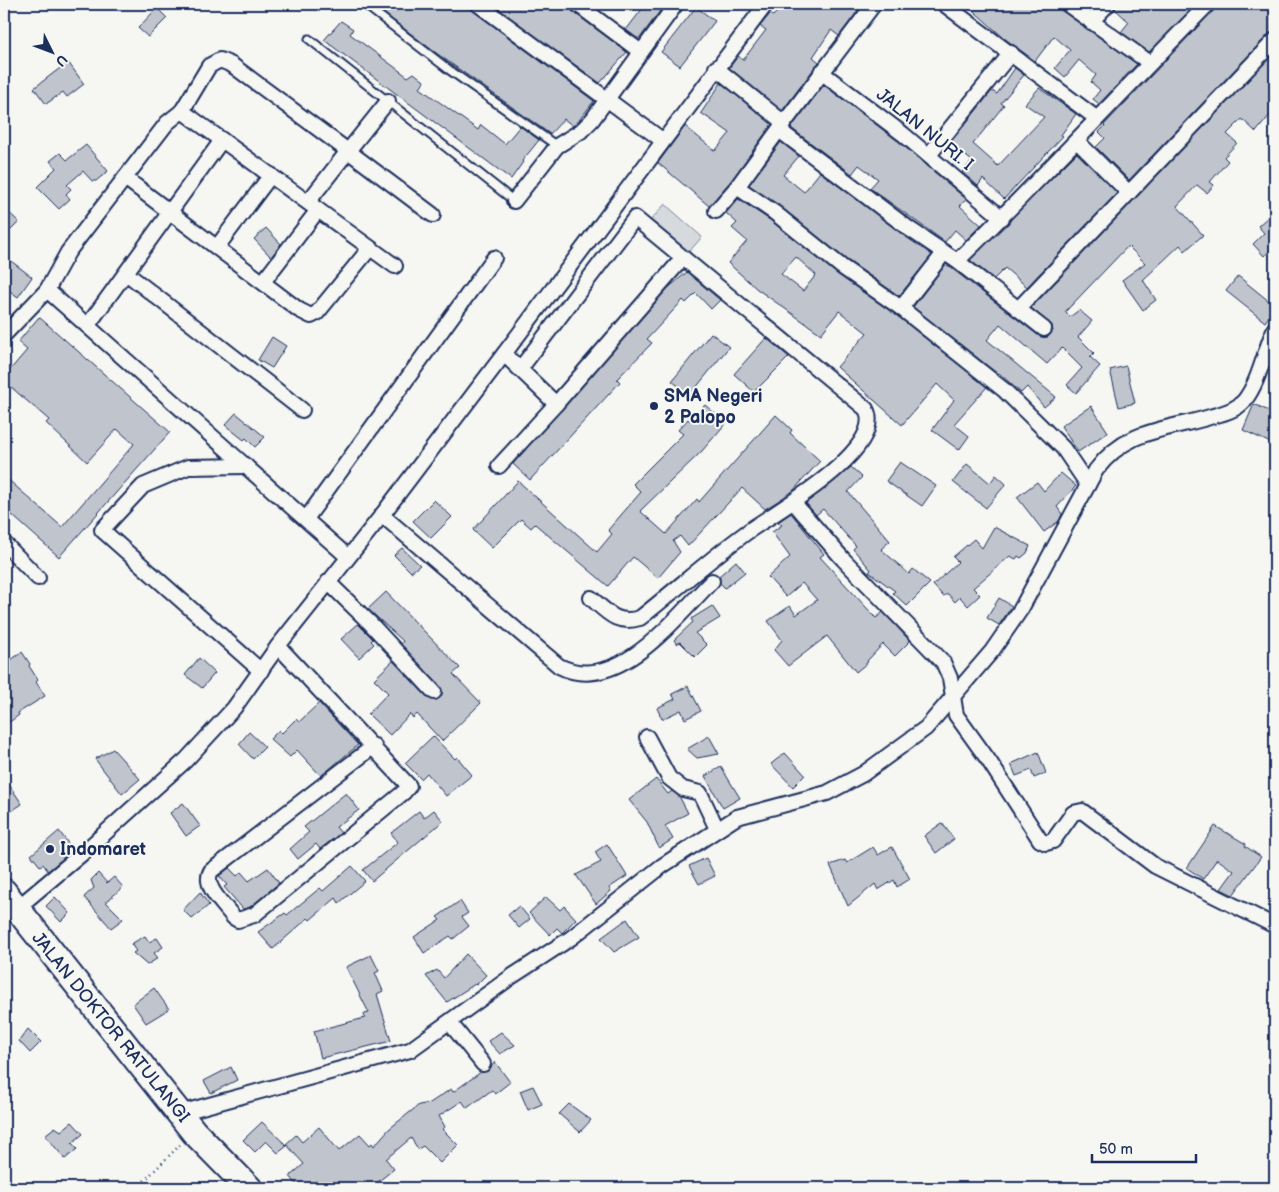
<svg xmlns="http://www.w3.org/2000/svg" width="1279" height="1192" font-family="'Balsamiq Sans',sans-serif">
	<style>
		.green { fill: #d6d9dd; stroke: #78849e }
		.building { fill: #c0c4cd; stroke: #1b2f5e; fill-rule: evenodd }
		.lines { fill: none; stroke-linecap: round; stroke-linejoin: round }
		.lane-casing { stroke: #1b2f5e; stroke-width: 11 }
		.street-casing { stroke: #1b2f5e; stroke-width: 18 }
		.highway-casing { stroke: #1b2f5e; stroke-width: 29 }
		.path { stroke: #1b2f5e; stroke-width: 2.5; stroke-dasharray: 1 4; stroke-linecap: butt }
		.lane { stroke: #f6f6f2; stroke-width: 7 }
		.street { stroke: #f6f6f2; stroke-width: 14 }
		.highway { stroke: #f6f6f2; stroke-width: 25 }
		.poi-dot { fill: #1b2f5e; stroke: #f6f6f2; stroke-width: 2 }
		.labels { text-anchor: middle; stroke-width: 4; stroke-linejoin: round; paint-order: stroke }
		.street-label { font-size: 18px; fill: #1b2f5e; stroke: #f6f6f2 }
		.poi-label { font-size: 18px; font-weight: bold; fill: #1b2f5e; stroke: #f6f6f2; text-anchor: start }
	</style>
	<rect width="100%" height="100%" fill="#f6f6f2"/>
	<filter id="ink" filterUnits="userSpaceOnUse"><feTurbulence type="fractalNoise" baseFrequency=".02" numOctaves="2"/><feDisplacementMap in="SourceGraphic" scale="10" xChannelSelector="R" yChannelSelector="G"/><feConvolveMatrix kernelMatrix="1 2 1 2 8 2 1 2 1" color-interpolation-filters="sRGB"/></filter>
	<g filter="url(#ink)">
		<path class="green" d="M665,204L702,237L687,254L650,221Z"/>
		<g class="building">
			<path d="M372,4H469L473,11L594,101L576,124L573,126L564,119L550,134L432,50Z"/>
			<path d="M492,4H568L572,11L627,52L600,83Z"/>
			<path d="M646,4H665L640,38H637L626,30Z"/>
			<path d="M785,4H863L839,36L831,30L813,57L819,62L782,111L729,68L738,56L743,60L766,30L760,26L770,14L773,16Z"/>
			<path d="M966,4H1058L1062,11L1137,64L1099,104L1093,99L1100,90L1091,82L1096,75L1079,60L1065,77L1055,68L1070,50L1054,36L1035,61L1004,38Z"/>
			<path d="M1117,4H1196L1149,52L1121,32L1129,22L1115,9Z"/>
			<path d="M1217,4H1267L1275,12V31L1269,34L1129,180L1096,147L1105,138L1099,132L1105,126L1104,125L1214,10Z"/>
			<path d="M696,7L715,21L680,66L661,52Z"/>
			<path d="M157,8L167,18L148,37L138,28Z"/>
			<path d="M341,21L353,29L350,34L408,77L414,73L424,81L420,88L478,130L481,125L505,144L520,126L539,140L522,161L523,162L511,179L324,40Z"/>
			<path d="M1275,52V109L1256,132L1242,119L1227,134L1237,143L1224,157L1228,161L1210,182L1214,185L1207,193L1197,185L1177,206L1203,235L1185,251L1180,245L1143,280L1156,300L1143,310L1122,280L1145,263L1128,246L1065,312L1070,317L1079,310L1092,321L1078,337L1094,353L1090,357L1100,366L1076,393L1067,385L1082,368L1062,348L1047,364L1000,324L987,340L1056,397L1044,407L1027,387L1021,393L999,373L998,374L913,307L946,264L1039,336L1048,337L1053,331L1052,325L1031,308Z"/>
			<path d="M68,62L84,84L67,97L63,92L46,104L34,88Z"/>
			<path d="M1015,68L1024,75L1001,103L1004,105L973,144L998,166L1044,117L1025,104L1039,88L1076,114L1061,135L1063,136L1004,199L983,179L978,186L962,172L972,161L950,143L992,91L997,94Z"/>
			<path d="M721,83L772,124L730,182L709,206L658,163L685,126L715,151L730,133L701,113Z"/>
			<path d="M824,85L898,141L966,199L960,206L981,225L966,240L955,230L945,242L870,188L878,179L859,165L852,174L791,128Z"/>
			<path d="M781,142L799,156L783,175L804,192L820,172L932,255L899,296L847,260L780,206L749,185Z"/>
			<path d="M86,145L108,171L96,181H92L83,171L67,185L71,189L66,194L70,199L59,209L37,187L56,168L50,161L60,153L67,160Z"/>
			<path d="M1077,153L1117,193L1027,287L1005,268L994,279L970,260Z"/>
			<path d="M738,199L770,220L837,274L896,315L987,387L954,424L969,436L959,450L932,430L954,400L937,384L902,425L837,367L867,333L839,311L821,334L757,289L728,263L747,241L732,228L737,223L726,213ZM796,257L816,275L803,291L781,274Z"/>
			<path d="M4,208L19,222L9,232L4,227Z"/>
			<path d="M1270,215L1275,221V246L1264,256L1253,244L1264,233L1258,226Z"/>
			<path d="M266,228L281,244L271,257L254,239Z"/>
			<path d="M11,261L32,277L18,297L4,287V266Z"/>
			<path d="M687,272L720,300L711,309L696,293L686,303L683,300L647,339L652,343L617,379L620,382L530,480L513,464L666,290Z"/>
			<path d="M1238,276L1275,306V309L1265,322L1226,291Z"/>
			<path d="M39,317L170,432L59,557L4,508V476L62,527L134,444L117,429L87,462L46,423L49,420L4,381V377L27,350L18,342Z"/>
			<path d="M711,333L729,347L690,395L672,381Z"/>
			<path d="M272,337L286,346L272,368L258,360Z"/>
			<path d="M766,338L789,357L754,392L734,374Z"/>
			<path d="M1126,366L1135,403L1119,407L1110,370Z"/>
			<path d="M1254,404L1275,414V445L1243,430Z"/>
			<path d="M705,405L726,423L702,451L640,511L666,534L697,499L699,502L776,415L792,430L790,433L820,461L791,493L765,509L742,488L688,546L680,536L673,541L680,552L658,578L633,557L608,586L535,524L531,528L521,519L492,548L473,530L518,481L597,552L612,534L608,530L641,492L633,484L683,434L678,430L688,419L690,421Z"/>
			<path d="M1091,406L1108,432L1078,452L1061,426Z"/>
			<path d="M236,413L265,437L255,447L246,438L244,440L225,425Z"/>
			<path d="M900,462L936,486L922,506L886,481Z"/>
			<path d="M967,464L990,483L996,475L1006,484L986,508L953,482Z"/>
			<path d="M851,467L862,477L848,492L890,541L881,549L909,574L913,569L930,583L907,606L893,593L895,591L869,572L871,570L853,549L856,546L823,509L816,515L806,503Z"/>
			<path d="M1061,473L1076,486L1057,507L1062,514L1059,521L1044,532L1017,497L1037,482L1044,491Z"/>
			<path d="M434,500L452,517L431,538L413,521Z"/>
			<path d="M791,513L824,554L820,557L876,618L883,612L910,641L895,656L883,644L867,661L868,662L856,672L827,636L788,666L774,650L782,640L768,621L790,606L796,615L817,600L802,583L786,597L768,577L790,557L772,532L782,525L778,522Z"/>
			<path d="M994,527L1030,546L1027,553L1021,558L1018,556L1016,559L1010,556L973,588L980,595L968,606L960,597L955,602L948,594L943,596L933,585L958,562L953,557L974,539L982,548Z"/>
			<path d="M402,548L420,565L411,572L394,555Z"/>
			<path d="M736,561L745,572L725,588L720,583L719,576Z"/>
			<path d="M386,592L460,668L453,674L481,703L442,741L417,714L413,718L410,714L390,735L368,714L388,693L374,679L393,661L428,698L436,700L442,694L440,686L401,644L403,641L368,609Z"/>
			<path d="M999,598L1012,606L999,625L987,618Z"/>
			<path d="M712,606L720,618L695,633L707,645L695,657L680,642L677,644L674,640L693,622L691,619Z"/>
			<path d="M358,624L373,639L371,641L374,644L359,658L341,639Z"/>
			<path d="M22,652L30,664L29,666L38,680L36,682L45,696L18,713L19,715L4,726V665Z"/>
			<path d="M199,658L215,673L202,688L185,675Z"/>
			<path d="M688,686L701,711L685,719L681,710L662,719L657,708L675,699L672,694Z"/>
			<path d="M319,703L358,745L321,776L297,750L290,757L270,739L279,730L282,733L296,719L299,722Z"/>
			<path d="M249,732L265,747L253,759L239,744Z"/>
			<path d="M433,736L455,759L457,757L472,775L446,796L427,773L421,779L405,763Z"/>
			<path d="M709,736L719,754L697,758L687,749Z"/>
			<path d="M113,749L140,779L122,794L95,759Z"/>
			<path d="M1038,752L1046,773L1034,778L1031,770L1016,776L1011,764Z"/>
			<path d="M785,753L805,775L793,787L771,764Z"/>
			<path d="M721,767L740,798L723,808L705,776Z"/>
			<path d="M4,777L22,804L4,816Z"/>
			<path d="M656,779L668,794L672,791L679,796L688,813L665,826L673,839L659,848L647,822L629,800Z"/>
			<path d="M346,793L359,810L336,827L341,833L320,849L316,844L298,859L290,849L309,832L304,827Z"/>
			<path d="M183,803L200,826L186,836L170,813Z"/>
			<path d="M434,810L443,821L372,881L363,870L398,842L391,833L419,811L424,818Z"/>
			<path d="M942,823L954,839L936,853L924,836Z"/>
			<path d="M1215,826L1246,844L1245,846L1261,857L1233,895L1221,889L1234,871L1217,859L1203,879L1187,868Z"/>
			<path d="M59,831L73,850L48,871L43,864L40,866L31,855Z"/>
			<path d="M607,844L627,876L609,888L611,891L596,904L576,875L601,862L595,852Z"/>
			<path d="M873,847L878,855L892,847L910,879L897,887L894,880L878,890L875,884L848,906L830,865L845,860L847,863Z"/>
			<path d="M706,858L715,876L699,884L689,866Z"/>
			<path d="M352,866L365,881L339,903L336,898L310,920L308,918L273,949L258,932L285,913L287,915L320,888L323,891Z"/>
			<path d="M229,868L237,876L241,872L249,881L268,868L279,883L250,907L243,909L224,887L227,885L219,876Z"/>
			<path d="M98,873L107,883L114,877L123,887L106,902L123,919L111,928L84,897L94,888L91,880Z"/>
			<path d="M200,892L209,905L192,919L183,910Z"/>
			<path d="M55,897L70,913L61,922L46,906Z"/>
			<path d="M546,897L560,910L564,906L576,919L562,933L557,928L550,935L529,913Z"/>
			<path d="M460,901L468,913L462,917L469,926L453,939L450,936L424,953L414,937L440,920L437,917Z"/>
			<path d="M519,906L530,919L519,928L508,915Z"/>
			<path d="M627,919L639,937L614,952L601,938Z"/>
			<path d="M145,936L149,942L157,938L163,947L154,953L158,958L147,965L133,953L136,951L131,944Z"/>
			<path d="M466,954L486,975L476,985L475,984L447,1002L426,976L437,970L444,978Z"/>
			<path d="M371,955L379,971L375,973L383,991L377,994L391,1041L321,1058L314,1031L365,1018L364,1014L369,1013L346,967Z"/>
			<path d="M154,988L169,1009L146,1023L133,1004Z"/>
			<path d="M28,1029L41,1042L30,1053L19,1041Z"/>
			<path d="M501,1032L515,1045L500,1054L488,1041Z"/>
			<path d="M495,1062L510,1082L495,1094L492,1090L467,1108L462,1101L439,1116L445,1127L442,1129L458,1145L440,1163L423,1146L418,1149L411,1138L386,1159L394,1169L370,1188H299L290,1176L304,1164L286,1144L296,1135L302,1142L319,1127L339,1151L360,1134L370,1145L372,1143L374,1146L389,1129L419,1105L430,1103L451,1089L453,1092L481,1072L488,1071Z"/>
			<path d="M231,1067L237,1080L211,1093L204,1081Z"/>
			<path d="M533,1086L542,1104L528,1110L520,1091Z"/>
			<path d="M569,1104L591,1120L580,1132L559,1114Z"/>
			<path d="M72,1122L83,1134L72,1143L77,1149L65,1159L45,1135L55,1127L61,1131Z"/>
			<path d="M262,1122L287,1146L278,1153L266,1141L255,1152L243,1140Z"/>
		</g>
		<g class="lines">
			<defs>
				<g id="lane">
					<path d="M364,4L448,69L557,146"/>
					<path d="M309,39L514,201"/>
				</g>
				<g id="street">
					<path d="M478,4L662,140"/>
					<path d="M577,4L641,52"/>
					<path d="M944,4L1096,118"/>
					<path d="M1067,4L1150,63"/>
					<path d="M1091,22L1108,4"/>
					<path d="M716,68L784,123L874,4"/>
					<path d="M821,72L903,134L1002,218"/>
					<path d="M182,111L395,266"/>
					<path d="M779,130L908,228L957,261L1044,329"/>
					<path d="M1077,141L1129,193"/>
					<path d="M929,155L1011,53"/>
					<path d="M125,178L299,310L311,316L317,313L370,248"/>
					<path d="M737,187L775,213L842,267L901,308L1004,390L1063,448L1088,485"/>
					<path d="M514,201L557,146L581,131L592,120L676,4"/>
					<path d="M308,202L348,151L433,215"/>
					<path d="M716,211L737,187L783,124"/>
					<path d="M217,247L271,175"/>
					<path d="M957,261C1043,178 1124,89 1208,4"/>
					<path d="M126,273L302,410"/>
					<path d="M263,282L318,210"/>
					<path d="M47,290L68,252L167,123L182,111L209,66L220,60L232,65L348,151L388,101"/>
					<path d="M901,308L944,253"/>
					<path d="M1018,309L1275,40"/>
					<path d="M88,325L222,140"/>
					<path d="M4,335L47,290L348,557"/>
					<path d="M504,354L556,404"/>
					<path d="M520,369L635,218L866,409C887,449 777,511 750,530C712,557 677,589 640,618C617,625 608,613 591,598"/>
					<path d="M246,466L188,467L143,486L102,530L261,671"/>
					<path d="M499,466L556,404L682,259"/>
					<path d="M794,503L843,559L943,662L950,678L956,715L989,761L1040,840L1046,843L1053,841L1073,813L1082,811L1155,866L1275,926"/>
					<path d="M382,515L559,666C617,696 675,618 712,581"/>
					<path d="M306,519L494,258"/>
					<path d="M4,543L38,578"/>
					<path d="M328,582L370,623L434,692"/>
					<path d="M278,646L409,786L404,792L254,915L238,920L233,917C224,904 202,886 211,871L374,746"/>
					<path d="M647,737L669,778L683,789L700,793L717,829"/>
					<path d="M16,909L84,852L186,760L234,708L278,646L382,515L504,354L766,4"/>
					<path d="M450,1023L483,1064"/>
					<path d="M180,1113L410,1050L511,977L571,938L662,866L737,817L827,793L863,774L926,728L992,651L1021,609L1096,470C1128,427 1167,431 1213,416C1224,413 1236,410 1244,401C1260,381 1264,351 1275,328"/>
				</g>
				<path id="highway" d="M4,892L194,1132L249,1188"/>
			</defs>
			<use href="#lane" class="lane-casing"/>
			<use href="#street" class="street-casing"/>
			<use href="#highway" class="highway-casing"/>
			<path class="path" d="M137,1188L180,1145"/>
			<use href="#lane" class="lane"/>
			<use href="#street" class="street"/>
			<use href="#highway" class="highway"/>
		</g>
	</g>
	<g class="poi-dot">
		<circle cx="654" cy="406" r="5"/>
		<circle cx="50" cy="849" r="5"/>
	</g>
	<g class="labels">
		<g class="street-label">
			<text transform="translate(925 129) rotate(39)" y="6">JALAN NURI. I</text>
			<text transform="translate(111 1027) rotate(51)" y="6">JALAN DOKTOR RATULANGI</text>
		</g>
		<g class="poi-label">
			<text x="664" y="402">SMA Negeri<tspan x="664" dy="21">2 Palopo</tspan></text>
			<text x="60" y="855">Indomaret</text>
		</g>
	</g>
	<rect width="1279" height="1192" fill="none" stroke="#f6f6f2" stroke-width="20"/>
	<rect x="10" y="10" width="1259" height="1172" fill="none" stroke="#1b2f5e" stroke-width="2" filter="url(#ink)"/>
	<g transform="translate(52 52) rotate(132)" stroke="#f6f6f2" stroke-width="4" paint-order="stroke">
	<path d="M0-4L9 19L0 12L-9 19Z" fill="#1b2f5e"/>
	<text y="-8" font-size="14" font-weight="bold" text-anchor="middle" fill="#1b2f5e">U</text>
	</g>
	<path d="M1092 1154v8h104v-8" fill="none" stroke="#1b2f5e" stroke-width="2.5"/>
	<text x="1099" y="1154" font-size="15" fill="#1b2f5e" stroke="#f6f6f2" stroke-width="4" paint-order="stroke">50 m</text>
</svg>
